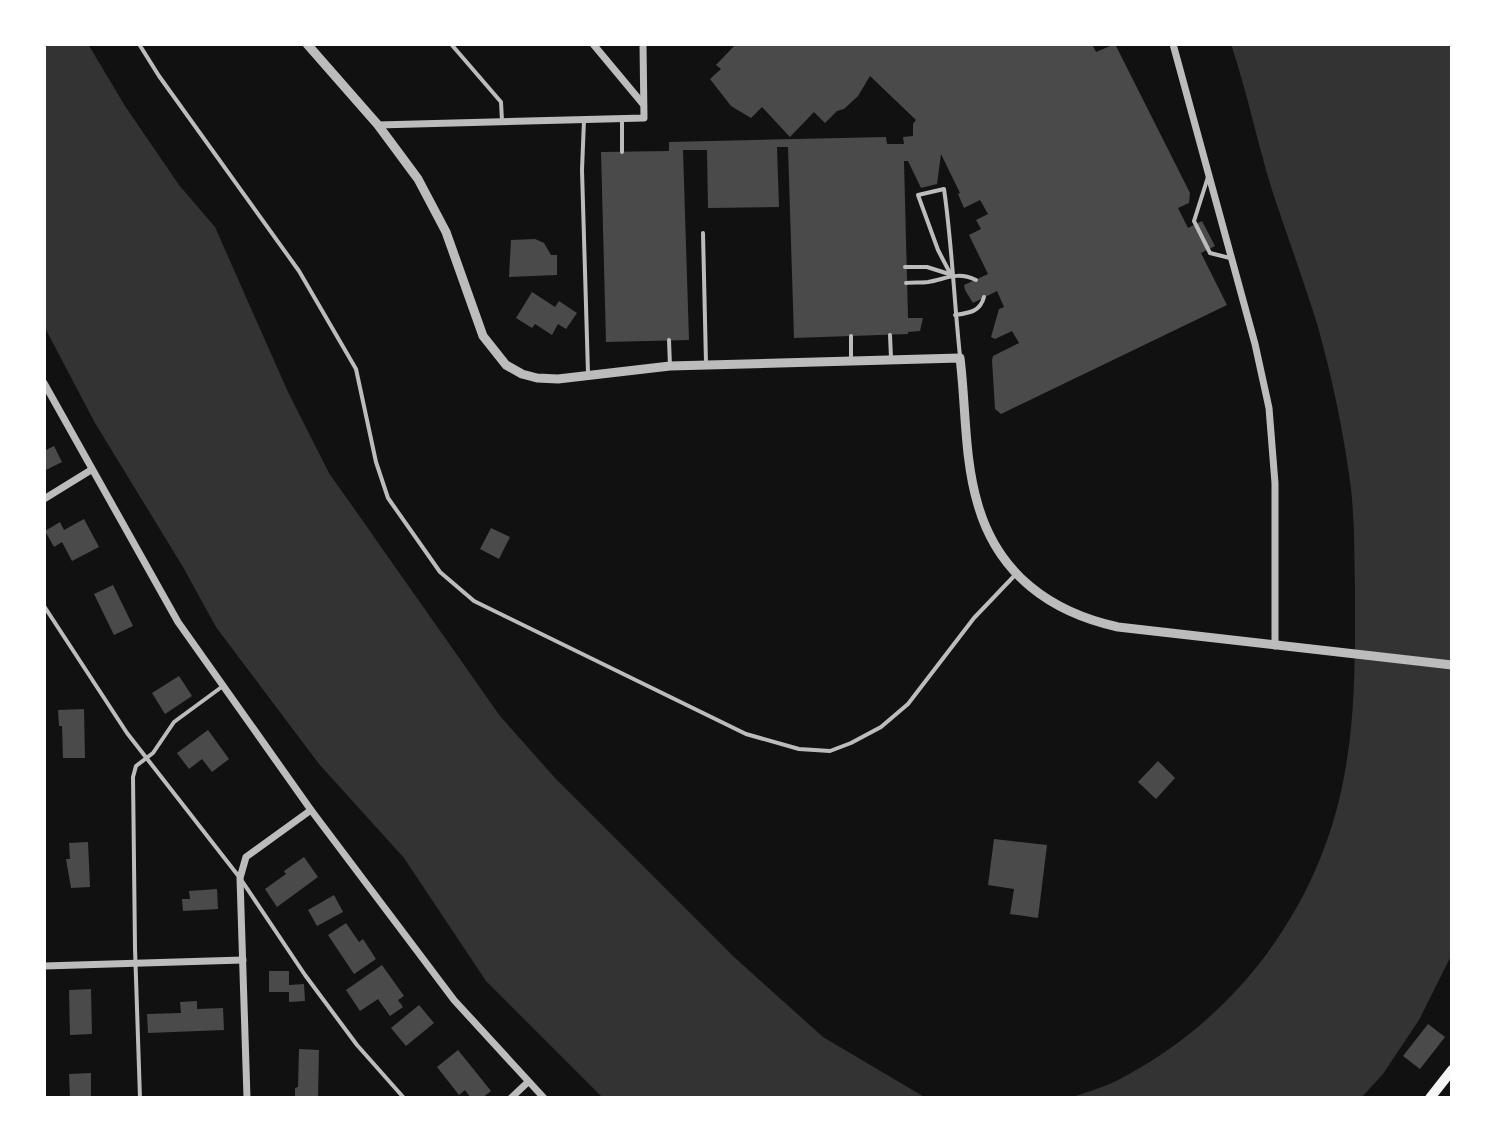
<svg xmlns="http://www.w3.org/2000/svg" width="1496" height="1142" font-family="'Exo 2',sans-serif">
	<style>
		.water { fill: #333 }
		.building { fill: #4a4a4a }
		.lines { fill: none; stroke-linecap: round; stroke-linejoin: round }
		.service { stroke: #bcbcbc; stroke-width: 4 }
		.minor { stroke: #bcbcbc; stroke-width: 7 }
		.tertiary { stroke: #bcbcbc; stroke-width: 9 }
		.secondary { stroke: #f5f5f5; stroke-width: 10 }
	</style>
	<rect width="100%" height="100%" fill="#111"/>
	<g class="water">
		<path d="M44,44H88L125,106L179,185L215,227L288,392L329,473L500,716L555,778L734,957L823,1037L926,1098H603L486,981L404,858L319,764L216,627L183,567L95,423L44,326Z"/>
		<path d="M1231,44H1452V954L1419,1020L1383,1074L1361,1098H1071C1086,1092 1102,1088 1116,1081C1235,1021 1320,907 1344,777C1356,714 1355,654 1355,590C1354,553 1355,518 1350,481C1343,430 1332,377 1318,327C1304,281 1287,236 1272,190C1257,141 1247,92 1231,44Z"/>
	</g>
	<g class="building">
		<path d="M736,44H1092L1096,52L1115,44L1190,193L1189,203L1178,208L1188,228L1202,221L1215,246L1201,253L1227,305L1001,414L995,409L992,360L993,356L1019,343L1012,331L995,339L991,337L999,309L1004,307L997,291L973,303L965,290L964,285L988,274L969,235L981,229L976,220L988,214L980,200L964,208L958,194L960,193L941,154L937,184L921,188L908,161H904L908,318H923L920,331L908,332V334L794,338L788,147H777L779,207L708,208L707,150H683L689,340L606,342L601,152L669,151V142L886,137L887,144H904L903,137L913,136V124L916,120L870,76L858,96L844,109L837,111L825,123L814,112L790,137L762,107L751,118L731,106L710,79L721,69L716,65Z"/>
		<path d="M535,239L544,243L551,255H557V275L509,277L511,240Z"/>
		<path d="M532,292L555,307L559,301L577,313L566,329L558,324L552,335L535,324L532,328L516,318Z"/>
		<path d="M54,446L62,462L44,471V451Z"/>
		<path d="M84,519L99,547L72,561L62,542L54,547L45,531L60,522L64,530Z"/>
		<path d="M491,528L510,537L499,559L480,549Z"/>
		<path d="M113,585L133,626L114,635L94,594Z"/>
		<path d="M179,676L192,696L165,714L152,693Z"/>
		<path d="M84,709L85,758H63L62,726H59L58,710Z"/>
		<path d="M208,730L229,759L212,772L202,759L189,769L177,753Z"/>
		<path d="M1158,761L1175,778L1156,799L1138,782Z"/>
		<path d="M994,839L1047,845L1038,918L1010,914L1014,889L988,885Z"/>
		<path d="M88,842L90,887L71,888L66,859H70L69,843Z"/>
		<path d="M304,857L318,877L277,907L265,889L286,874L284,871Z"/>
		<path d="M217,889L218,909L183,911L182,899H190L189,891Z"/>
		<path d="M334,895L343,912L317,926L308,910Z"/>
		<path d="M346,923L359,942L363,939L376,959L354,974L328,935Z"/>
		<path d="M382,965L404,996L398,1000L403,1007L390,1016L378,999L360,1011L346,990Z"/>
		<path d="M269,971H289V985L304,984L305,1001L289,1002V992H269Z"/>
		<path d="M91,989L92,1034L70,1035L69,990Z"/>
		<path d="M197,1001V1009L223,1008L224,1030L148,1033L147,1014L181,1013L180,1002Z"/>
		<path d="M419,1005L434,1023L406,1046L391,1028Z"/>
		<path d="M1428,1024L1445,1037L1420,1069L1403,1056Z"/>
		<path d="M299,1049L319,1050L318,1098H295V1088L298,1087Z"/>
		<path d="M458,1050L491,1091L482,1098H471L465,1090L459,1095L437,1067Z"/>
		<path d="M91,1073V1098H70L69,1074Z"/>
	</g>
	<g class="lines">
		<g class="service">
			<path d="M139,44L159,76L299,271L356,369L376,462L388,498L440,572L474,601L746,734L799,749L830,751L851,743L881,727L908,704L974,618L1016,574"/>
			<path d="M451,44L501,102L502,121"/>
			<path d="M622,119V152"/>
			<path d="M584,120L582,170L588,373"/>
			<path d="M1208,177L1194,221L1210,253L1230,258"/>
			<path d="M703,233L706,363"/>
			<path d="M905,267H927L949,274"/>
			<path d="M951,275L938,250L918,195L944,189C952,244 954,300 960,356"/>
			<path d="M906,283C913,282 921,283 928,282C946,279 957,271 976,280"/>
			<path d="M955,315C969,313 980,312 984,297"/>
			<path d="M890,335L891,358"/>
			<path d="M851,336V361"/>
			<path d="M669,340L670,366"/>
			<path d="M44,606L127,733L240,878L305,975L357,1045L404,1098"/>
			<path d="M140,1098L135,948L133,777L136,766L153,753L174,722L223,686"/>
		</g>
		<g class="minor">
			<path d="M593,44L643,104"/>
			<path d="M1173,44L1255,344L1269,408L1275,483V646"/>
			<path d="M378,125L644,118L643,44"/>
			<path d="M44,383L178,622L311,810L454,1000L544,1098"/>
			<path d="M44,499L91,470"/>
			<path d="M44,966L243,960"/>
			<path d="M247,1098L240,878L246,857L311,810"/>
			<path d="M511,1098L528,1082"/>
		</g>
		<path class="tertiary" d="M307,44L378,125L418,179L446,232L483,336L506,365L522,374L537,378L558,379L670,366L960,358C966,406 964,459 978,505C998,574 1050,612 1118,627L1452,665"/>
		<path class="secondary" d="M1430,1098L1452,1070"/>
	</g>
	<rect width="1496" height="1142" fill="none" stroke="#ffffff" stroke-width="92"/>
</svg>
